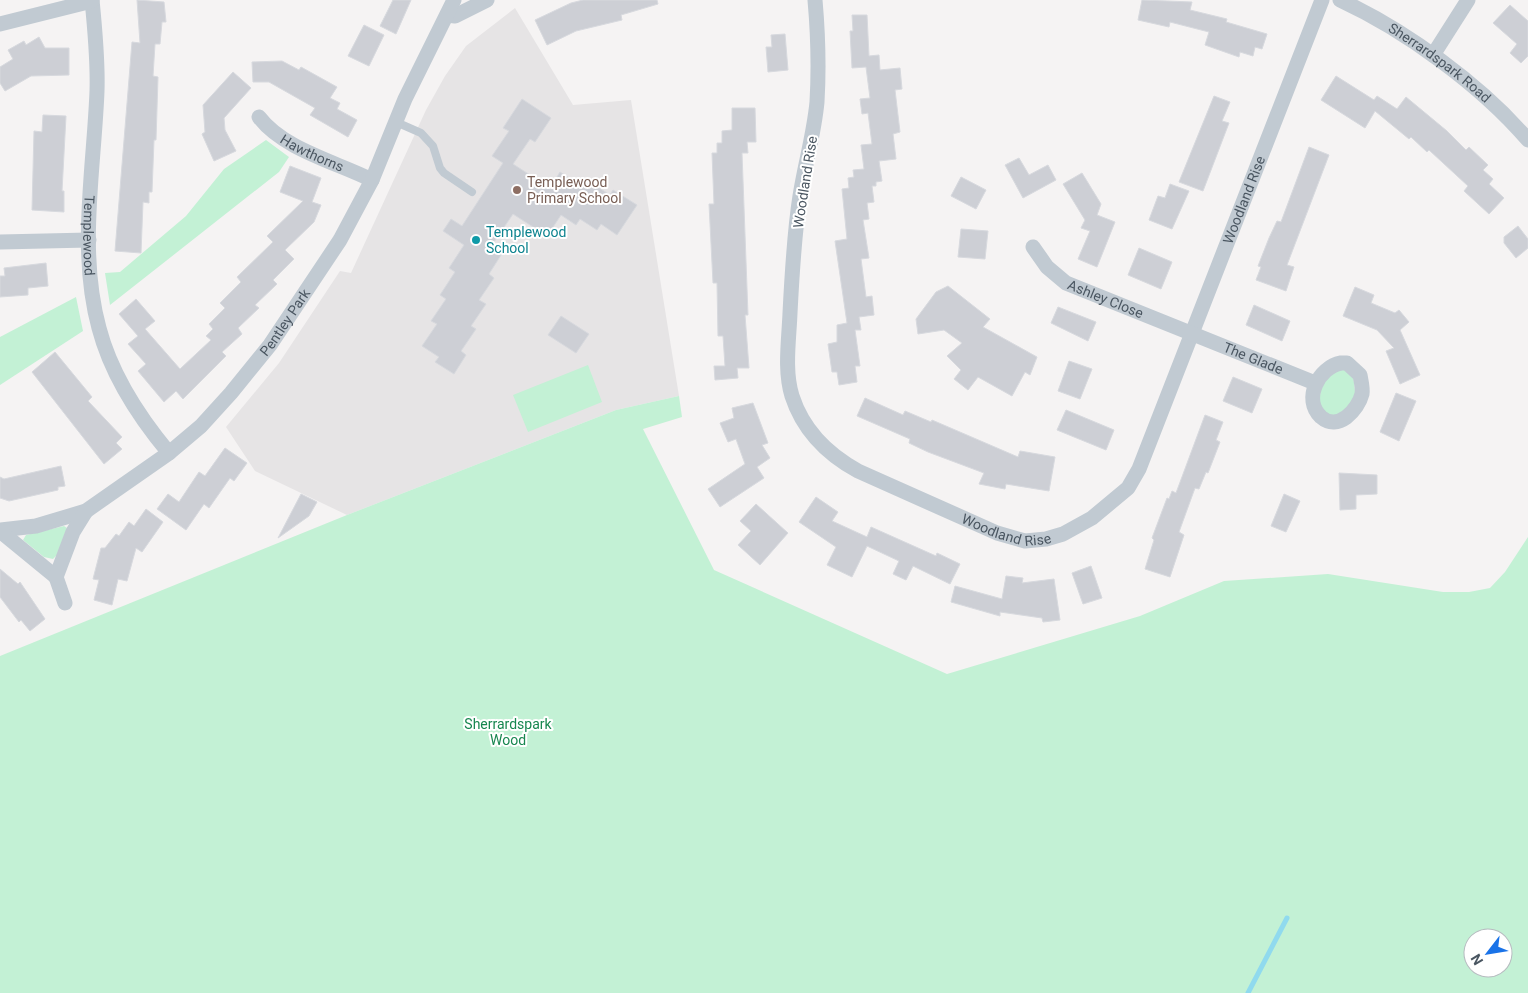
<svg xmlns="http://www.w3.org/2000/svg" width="1528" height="993" font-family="Roboto,sans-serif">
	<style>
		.education { fill: #e6e4e5 }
		.green { fill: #c3f1d5; fill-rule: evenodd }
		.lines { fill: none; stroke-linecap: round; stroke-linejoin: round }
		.stream { stroke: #90daee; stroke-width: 5 }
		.building { fill: #cdcfd5; stroke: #d7d9de }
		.lane { stroke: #c1cad2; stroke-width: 8 }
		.street { stroke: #c1cad2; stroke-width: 15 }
		.education-dot { fill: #8d6e63; stroke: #fff; stroke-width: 2 }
		.culture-dot { fill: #0f9aa8; stroke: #fff; stroke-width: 2 }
		.labels { text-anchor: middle; stroke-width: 4; stroke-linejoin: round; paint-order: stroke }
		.street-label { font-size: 14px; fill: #4a5661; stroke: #fff }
		.education-label { font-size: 14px; fill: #785e54; stroke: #fff; text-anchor: start }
		.culture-label { font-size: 14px; fill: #0d838f; stroke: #fff; text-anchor: start }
		.park-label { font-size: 14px; fill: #17864f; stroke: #fff }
	</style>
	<rect width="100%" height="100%" fill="#f5f3f3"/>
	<path class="education" d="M515,8L573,105L631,100L679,396L616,410L347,515L255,471L226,427L279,363L340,271L351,273L426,110L445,76L466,46Z"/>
	<g class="green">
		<path d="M266,140L289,157L279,172L110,305L105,273L120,272L186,216L224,169Z"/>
		<path d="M76,297L83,331L0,385V337Z"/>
		<path d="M588,365L602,402L528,432L513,395Z"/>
		<path d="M1342,367L1353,374L1356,400L1340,415H1327L1319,405C1321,382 1323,379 1342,367Z"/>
		<path d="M679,396L682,417L643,429L714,570L947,674L1140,616L1224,581L1328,574L1443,592H1469L1490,588L1505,572L1528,537V993H0V656L347,515L616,410ZM1473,938H1503V968H1473Z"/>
		<path d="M64,526L67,528L57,555L53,559L44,557L23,540L26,535Z"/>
	</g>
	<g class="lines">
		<path class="stream" d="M1248,993L1287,918"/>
	</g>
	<g class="building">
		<path d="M137,0L164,2L166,22H162L160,44H155L153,76L158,77L156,140H154L152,192H149V203L143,202L141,253L115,251L132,42L140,43Z"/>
		<path d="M393,0H411L396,34L380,26Z"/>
		<path d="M583,0H657L658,4L621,15L622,20L576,31L547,45L535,20L571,3Z"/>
		<path d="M1142,0L1192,2L1190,10L1227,19L1226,22L1267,34L1262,49L1255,47L1253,56L1240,52L1239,57L1205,45L1209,32L1170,22L1169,27L1138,20Z"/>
		<path d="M1510,5L1528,21V56L1521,63L1510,53L1517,44L1493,23Z"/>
		<path d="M852,15H867L869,56L879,55L880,70L900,68L902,89L895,90L900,132L893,134L896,159L879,161L882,181L876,182V186H872L874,202L867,203L869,219L863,220L869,258L861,259L866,297L872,296L874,315L859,317L861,330H855L860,366H855L857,382L839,385L837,372H832L828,344L837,342V325L847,323L835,241L847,239L842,189L849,188L848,178L854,177L853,170L864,169L861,145L872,144L868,113L862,114L860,99L870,98L866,67L852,68L850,31H853Z"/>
		<path d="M364,25L384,35L369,66L348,56Z"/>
		<path d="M785,34L788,70L768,72L766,47H772L771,35Z"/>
		<path d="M39,37L45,48H69V75L31,76L5,91L0,83V67L13,59L8,50L24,41L26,45Z"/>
		<path d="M282,61L299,70L301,67L337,87L330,98L340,103L337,109L357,120L348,137L310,115L315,108L269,82H253L252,62Z"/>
		<path d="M233,72L251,88L224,118L225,130L236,151L214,161L202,134L205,132L203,105Z"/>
		<path d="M1336,76L1374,100L1377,96L1397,109L1406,97L1447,131L1466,150L1469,147L1488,165L1483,170L1493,179L1489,184L1504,198L1489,214L1464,191L1468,186L1429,150L1427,152L1411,137L1409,139L1375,111L1365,128L1321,100Z"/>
		<path d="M1214,96L1230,102L1222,121L1229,123L1203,191L1179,182Z"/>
		<path d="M522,99L551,118L535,142L530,139L513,164L550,188L560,172L583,187L587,180L610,195L613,190L637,205L617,235L601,224L597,230L580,219L576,225L561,215L547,236L513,214L492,245L503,252L489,274L494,278L479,300L486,304L471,326L476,329L461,351L466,355L454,374L435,362L439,357L422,346L437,324L431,321L446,299L440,295L455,272L449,268L464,245L443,231L451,219L462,226L503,163L492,156L509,131L503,128Z"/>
		<path d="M732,108H755L756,142H747L748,153H742L748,315H745L749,368H737L738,378L715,380L714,366H725L723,336H718L717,283H713L709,204H714L712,153H717V143H722V131L732,130Z"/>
		<path d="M43,115L66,116L62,191H64V212L32,210L34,131L42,132Z"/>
		<path d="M1309,147L1329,155L1287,265L1294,267L1286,291L1256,280L1261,267L1258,266L1269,238L1277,221L1281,222Z"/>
		<path d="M1019,158L1029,175L1048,165L1056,180L1023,198L1005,165Z"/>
		<path d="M290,166L321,178L312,202L321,205L314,222L285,250L294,259L273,280L277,284L255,305L259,308L238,328L242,334L222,352L226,356L183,399L176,391L164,402L138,371L146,364L128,344L138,336L119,314L136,299L155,321L145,329L180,369L211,340L206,336L213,329L209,324L225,308L220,303L241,282L237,277L273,242L267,236L303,201L280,192Z"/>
		<path d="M1082,173L1101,204L1097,215L1115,222L1097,267L1078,259L1090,231L1081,228L1085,220L1063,184Z"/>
		<path d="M961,177L986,190L976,209L951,196Z"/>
		<path d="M1170,184L1189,191L1172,229L1149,220L1158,196L1165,198Z"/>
		<path d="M1518,226L1528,239V248L1516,258L1504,243V237Z"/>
		<path d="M961,229L988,231L985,259L958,257Z"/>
		<path d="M1139,248L1172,262L1161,289L1128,275Z"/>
		<path d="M46,263L48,286L28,288V295L0,297V276H5L4,268Z"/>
		<path d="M948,286L990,319L983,327L1037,357L1030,375L1025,372L1012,396L978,377L968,390L954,379L961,370L947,356L962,343L944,330L918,334L916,319L936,292Z"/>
		<path d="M1355,287L1374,295L1371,303L1395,313L1399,310L1409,322L1400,330L1420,375L1400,384L1386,351L1394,348L1377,330L1343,316Z"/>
		<path d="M1254,305L1290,321L1282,341L1246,325Z"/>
		<path d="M1058,307L1096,322L1088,341L1051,323Z"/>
		<path d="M561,316L589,334L576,353L548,335Z"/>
		<path d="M55,352L92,397L88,401L122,437L116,443L122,449L104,464L32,372Z"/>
		<path d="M1069,361L1092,369L1080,399L1058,391Z"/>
		<path d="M1233,377L1262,389L1252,413L1223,401Z"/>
		<path d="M1396,393L1416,401L1399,441L1380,432Z"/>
		<path d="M865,398L903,415L905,411L931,422L932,420L1018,457L1020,451L1055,457L1049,491L1006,484L1005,489L979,484L984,473L928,452L909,443L910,439L857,416Z"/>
		<path d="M753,403L768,443L762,445L770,458L757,467L764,478L720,507L708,489L745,464L736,439L728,442L720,423L734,418L732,408Z"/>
		<path d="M1066,410L1114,430L1106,450L1057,430Z"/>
		<path d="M1205,415L1223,422L1216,440L1220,442L1208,473L1206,472L1199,489L1195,488L1179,532L1184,535L1170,577L1145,569L1154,540L1152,538L1167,498L1169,499L1172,491L1176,493Z"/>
		<path d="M225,448L247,463L234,481L230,478L209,508L204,504L186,530L157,509L168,494L179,502L199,472L205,476Z"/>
		<path d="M61,466L65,486L58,487V490L9,501L0,498V477L4,479Z"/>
		<path d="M1339,473L1377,475V494L1356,495V509L1340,510Z"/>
		<path d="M301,494L317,502L309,516L278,538Z"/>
		<path d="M1284,494L1300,501L1286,532L1271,526Z"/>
		<path d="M816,497L838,512L832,521L867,537L871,527L936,556L937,553L960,564L950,584L913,566L906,580L893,574L899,561L867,546L852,577L827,565L836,547L799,522Z"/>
		<path d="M756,504L788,533L760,565L738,545L751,531L740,521Z"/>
		<path d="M146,509L163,522L142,552L136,548L127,581L118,579L112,605L94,600L99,580L93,579L101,548H105L116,534L119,536L129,522L134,526Z"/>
		<path d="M1091,566L1102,598L1083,604L1072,573Z"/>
		<path d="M0,569L18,584L20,582L45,619L30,631L21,620L19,622L0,597Z"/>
		<path d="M1006,576L1023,578L1022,583L1054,579L1060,620L1043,622L1042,618L1000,612V616L951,602L955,586L1002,599Z"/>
	</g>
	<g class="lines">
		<path class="lane" d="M396,122L421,133L433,146L440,168L444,173L472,192"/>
		<g class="street">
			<path id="s1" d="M92,0C95,30 98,61 97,91C94,169 78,251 99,328C111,374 139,417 169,453"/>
			<path id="s2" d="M815,0C818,34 819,68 817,102C814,134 805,164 800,196C794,234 792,274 790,313C789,340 784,370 792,396C803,430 827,454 858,471L997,533L1025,541L1046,539L1063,534L1092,518L1128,488L1139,469L1322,0"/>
			<path id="s3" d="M1340,0C1405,30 1481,85 1528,140"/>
			<path d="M447,15L455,16L487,0"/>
			<path d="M0,24L92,1"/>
			<path d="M1433,55L1468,0"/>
			<path id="s4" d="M259,117C283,149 336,162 372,180"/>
			<path d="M0,242L89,240"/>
			<path id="s5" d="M1033,247L1047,267L1066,283L1315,383"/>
			<path d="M1341,363H1347L1360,375C1361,381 1363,388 1362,394C1358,410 1338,432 1321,417C1302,399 1319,367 1341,363Z"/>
			<path id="s6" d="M0,530L36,526L86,511L169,453L201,426L231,393L270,345L340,240L372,180L405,99L454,0"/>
			<path d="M0,531L56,577"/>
			<path d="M65,603L56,577L73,532L86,511"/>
		</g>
	</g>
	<circle class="education-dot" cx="517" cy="190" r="5"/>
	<circle class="culture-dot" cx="476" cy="240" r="5"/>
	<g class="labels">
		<g class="street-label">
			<text dy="5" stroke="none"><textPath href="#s3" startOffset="118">Sherrardspark Road</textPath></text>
			<text dy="5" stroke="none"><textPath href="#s4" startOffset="65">Hawthorns</textPath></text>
			<text transform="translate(805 182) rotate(-81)" y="5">Woodland Rise</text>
			<text dy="5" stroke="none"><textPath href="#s2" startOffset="1112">Woodland Rise</textPath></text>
			<text dy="5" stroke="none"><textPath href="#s1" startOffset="236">Templewood</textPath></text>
			<text dy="5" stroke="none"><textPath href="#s5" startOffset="92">Ashley Close</textPath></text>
			<text dy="5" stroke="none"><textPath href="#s6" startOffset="365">Pentley Park</textPath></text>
			<text dy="5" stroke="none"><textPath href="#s5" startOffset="251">The Glade</textPath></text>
			<text dy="5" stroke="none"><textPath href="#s2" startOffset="662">Woodland Rise</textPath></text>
		</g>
		<g class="education-label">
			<text x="527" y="187">Templewood<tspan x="527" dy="16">Primary School</tspan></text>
		</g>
		<g class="culture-label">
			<text x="486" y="237">Templewood<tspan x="486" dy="16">School</tspan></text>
		</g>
		<g class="park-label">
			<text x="508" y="729">Sherrardspark<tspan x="508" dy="16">Wood</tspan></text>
		</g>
	</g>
	<g transform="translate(1488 953) rotate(239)"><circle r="24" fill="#ffffff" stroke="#b7bbc0"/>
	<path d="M0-4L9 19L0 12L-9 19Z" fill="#1a73e8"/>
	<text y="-8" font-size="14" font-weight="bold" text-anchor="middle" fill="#4a5661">N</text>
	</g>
</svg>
